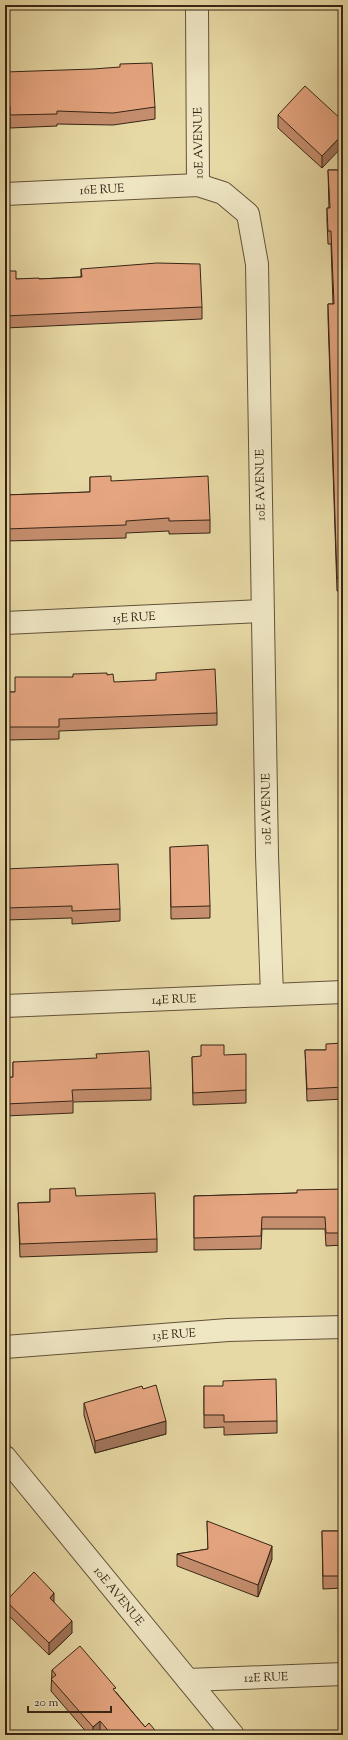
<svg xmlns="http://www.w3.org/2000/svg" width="348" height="1740" font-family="'Sorts Mill Goudy',serif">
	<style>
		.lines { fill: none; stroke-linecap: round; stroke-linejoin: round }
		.minor-casing { stroke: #635239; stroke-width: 24 }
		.minor { stroke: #efe6c4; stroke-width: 22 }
		.wall { fill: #c58e6e; stroke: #372515 }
		.shaded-wall { fill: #a0745a; stroke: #372515 }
		.building { fill: #e5a580; stroke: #372515 }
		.labels { text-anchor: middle; stroke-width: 3.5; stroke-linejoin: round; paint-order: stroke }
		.street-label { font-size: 12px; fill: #372515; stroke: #efe6c4 }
	</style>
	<rect width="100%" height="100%" fill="#e7d9a5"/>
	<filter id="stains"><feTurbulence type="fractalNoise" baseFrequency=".005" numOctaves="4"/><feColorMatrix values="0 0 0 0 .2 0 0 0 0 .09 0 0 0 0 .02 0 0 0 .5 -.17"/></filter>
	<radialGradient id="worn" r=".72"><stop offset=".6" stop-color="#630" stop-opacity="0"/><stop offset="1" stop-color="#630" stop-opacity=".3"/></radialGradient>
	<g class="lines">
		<defs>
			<g id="minor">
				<path d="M197,5L198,185"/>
				<path d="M5,194L198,185L223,193L248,214L257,264L267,855L272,995"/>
				<path d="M5,623L262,611"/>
				<path d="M5,1006L343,992"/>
				<path d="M5,1347L228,1330L343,1327"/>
				<path d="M5,1457L233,1735"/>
				<path d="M188,1680L343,1674"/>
			</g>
		</defs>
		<use href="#minor" class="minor-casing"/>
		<use href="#minor" class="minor"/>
	</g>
	<g class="wall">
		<path d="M5,72L155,107V119L113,125L57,124V126L10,128V118L5,119Z"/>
		<path d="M278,115L343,121L322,168L278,128Z"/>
		<path d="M328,170H343V591H337L328,317V304H333L331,244H328L327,221V208H329Z"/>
		<path d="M81,269L202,307V319L5,328V271L16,279H39L81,277Z"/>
		<path d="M90,477L111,481L210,520V533L169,534V531L126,533V538L5,541V495L90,492Z"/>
		<rect x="340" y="635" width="3" height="48"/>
		<path d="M107,675L114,682L217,713V725L59,731V739L5,740V692H15L73,677Z"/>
		<path d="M170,847L210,906V918L171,919Z"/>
		<path d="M5,869L120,909V921L72,924V918L5,920Z"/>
		<path d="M343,1043V1099L307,1101L305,1050H326Z"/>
		<path d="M224,1055L246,1090V1103L193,1105L192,1057Z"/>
		<path d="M13,1062L151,1088V1100L73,1102V1113L5,1116V1078L13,1077Z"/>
		<path d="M50,1189L76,1196L157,1239V1252L20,1257L18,1203L50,1202Z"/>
		<path d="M343,1189V1245L326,1246L325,1229H262L261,1249L194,1250V1196L297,1193Z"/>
		<path d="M204,1386L277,1421V1433L224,1435V1427L204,1428Z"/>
		<path d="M84,1403L166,1434L95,1453L84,1415Z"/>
		<path d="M207,1521L272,1559L258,1597L177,1566V1554L208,1549Z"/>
		<path d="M322,1531H343V1588L323,1589Z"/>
		<path d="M6,1601L54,1602L72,1633L49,1655L6,1613Z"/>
		<path d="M52,1670L116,1692L145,1727L159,1735H101L100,1733L97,1735H89L51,1691Z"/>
	</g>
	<g class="shaded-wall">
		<path d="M343,134V146L322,168V156Z"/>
		<path d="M166,1421V1434L95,1453V1441Z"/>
		<path d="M272,1546V1559L258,1597V1585Z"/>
		<path d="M54,1593V1605L50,1598Z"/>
		<path d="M72,1621V1633L49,1655V1643Z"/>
		<path d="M100,1721V1733L97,1735H93V1727Z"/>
	</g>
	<g class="building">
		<path d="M152,63L155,107L113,113L57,111V114L10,115V106H5V72L93,69L120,67V64Z"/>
		<path d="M305,86L343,121V134L322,156L278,115Z"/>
		<path d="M328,170H343V578H337L328,304H334L331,231H328L327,208H330Z"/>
		<path d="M157,263L200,264L202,307L5,316V271H16V279L39,278V279L82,277L81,269Z"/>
		<path d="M111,476V481L208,476L210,520L169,521V518L126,521V525L5,529V495L90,492V477Z"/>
		<rect x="340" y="635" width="3" height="35"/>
		<path d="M215,669L217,713L59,719V727H5V692H15V677H73V674L107,673V675L113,674L114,682L156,680V673Z"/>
		<path d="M208,845L210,906L171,907L170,847Z"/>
		<path d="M118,864L120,909L72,911V906L5,908V869Z"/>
		<path d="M343,1043V1087L307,1089L305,1050H326V1044Z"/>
		<path d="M201,1045H224V1055L246,1054V1090L193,1093L192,1057L201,1056Z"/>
		<path d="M149,1051L151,1088L72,1090L73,1101L5,1104V1078L13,1077V1062L97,1058L96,1054Z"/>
		<path d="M75,1188L76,1196L155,1193L157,1239L20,1244L18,1203L50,1202V1189Z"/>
		<path d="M343,1189V1233H326L325,1217H262L261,1236L194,1238V1196L297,1193V1190Z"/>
		<path d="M276,1379L277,1421L224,1422V1415H204V1386H223V1381Z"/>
		<path d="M156,1385L166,1421L95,1441L84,1403L142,1386L143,1389Z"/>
		<path d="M207,1521L272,1546L258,1585L177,1554L208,1549Z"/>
		<path d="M322,1531H343V1576H323Z"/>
		<path d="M34,1572L54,1593L50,1598L72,1621L49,1643L6,1601Z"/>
		<path d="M80,1646L116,1688L113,1689L145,1727L149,1723L159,1735H112L100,1721L93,1727L51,1679L56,1675L52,1670Z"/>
	</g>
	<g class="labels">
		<g class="street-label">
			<text transform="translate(198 143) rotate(-91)" y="4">10E AVENUE</text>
			<text transform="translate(102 189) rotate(-3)" y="4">16E RUE</text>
			<text transform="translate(260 485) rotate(-91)" y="4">10E AVENUE</text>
			<text transform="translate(134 617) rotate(-3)" y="4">15E RUE</text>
			<text transform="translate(266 809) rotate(-91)" y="4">10E AVENUE</text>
			<text transform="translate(174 999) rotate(-2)" y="4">14E RUE</text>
			<text transform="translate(174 1334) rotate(-4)" y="4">13E RUE</text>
			<text transform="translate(119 1596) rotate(51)" y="4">10E AVENUE</text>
			<text transform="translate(266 1677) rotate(-2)" y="4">12E RUE</text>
		</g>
	</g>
	<rect width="348" height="1740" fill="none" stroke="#e7d9a5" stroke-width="20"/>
	<rect x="6" y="6" width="336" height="1728" fill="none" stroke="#372515" stroke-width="2"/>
	<rect x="10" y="10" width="328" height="1720" fill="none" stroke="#372515"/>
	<path d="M28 1706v6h83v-6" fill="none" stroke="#372515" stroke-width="2"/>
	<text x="34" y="1706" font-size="12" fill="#372515" stroke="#efe6c4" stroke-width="3" paint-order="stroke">20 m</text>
	<rect width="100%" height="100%" filter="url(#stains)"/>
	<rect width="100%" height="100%" fill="url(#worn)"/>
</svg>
